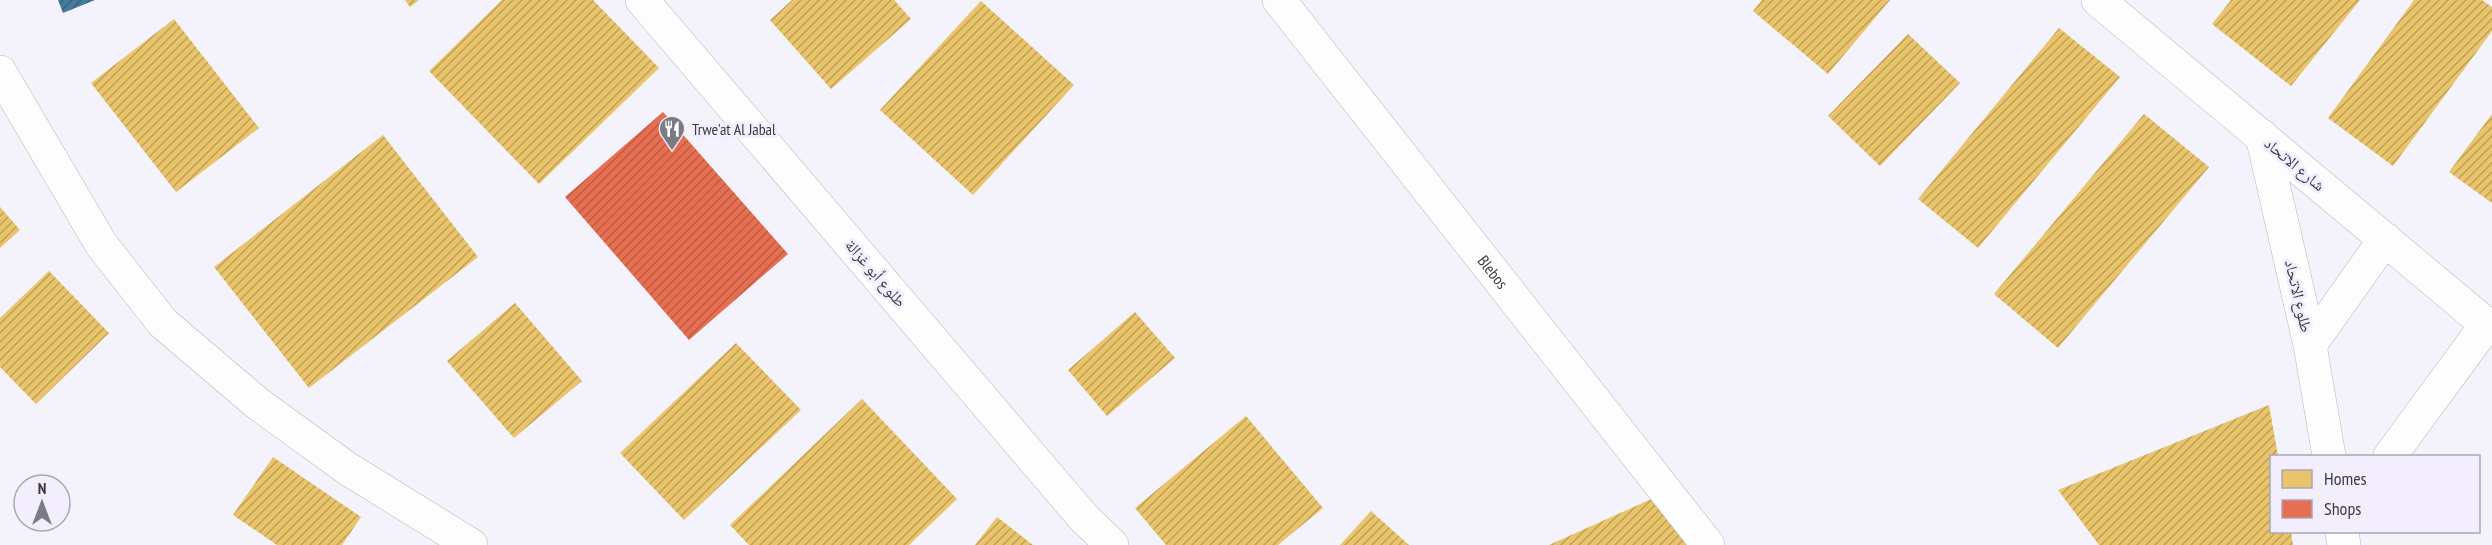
<svg xmlns="http://www.w3.org/2000/svg" width="2492" height="545" font-family="'PT Sans Narrow','Noto Naskh Arabic',sans-serif">
	<style>
		.homes { fill: url(#homes-hatch) }
		.shops { fill: url(#shops-hatch) }
		.public { fill: url(#public-hatch) }
		.lines { fill: none; stroke-linecap: round; stroke-linejoin: round }
		.minor-casing { stroke: #b7b4bc; stroke-width: 34 }
		.minor { stroke: #fdfdfe; stroke-width: 33 }
		.labels { text-anchor: middle; stroke-width: 6; stroke-linejoin: round; paint-order: stroke }
		.poi-label { font-size: 16px; fill: #3c3943; stroke: #f3eefd; text-anchor: start }
		.street-label { font-size: 16px; fill: #3c3943; stroke: #f3eefd }
	</style>
	<defs>
		<pattern id="homes-hatch" width="6" height="6" patternUnits="userSpaceOnUse" patternTransform="scale(1.5)"><rect width="6" height="6" fill="#e9c46a"/><path d="M-1 1l2-2M0 6l6-6M5 7l2-2" fill="none" stroke="#bea059"/></pattern>
		<pattern id="shops-hatch" width="6" height="6" patternUnits="userSpaceOnUse" patternTransform="scale(1.5)"><rect width="6" height="6" fill="#e76f51"/><path d="M-1 1l2-2M0 6l6-6M5 7l2-2" fill="none" stroke="#bc5c45"/></pattern>
		<pattern id="public-hatch" width="6" height="6" patternUnits="userSpaceOnUse" patternTransform="scale(1.5)"><rect width="6" height="6" fill="#457b9d"/><path d="M-1 1l2-2M0 6l6-6M5 7l2-2" fill="none" stroke="#38607b"/></pattern>
	</defs>
	<rect width="100%" height="100%" fill="#f4f2fa"/>
	<g class="homes">
		<path d="M405,0H419L410,7Z"/>
		<path d="M502,0H593L659,68L539,184L429,71Z"/>
		<path d="M792,0H894L911,19L831,89L770,20Z"/>
		<path d="M1762,0H1890L1828,74L1753,11Z"/>
		<path d="M2231,0H2360L2291,86L2212,24Z"/>
		<path d="M2414,0H2482L2492,7V31L2393,166L2328,118Z"/>
		<path d="M981,1L1074,85L973,195L880,110Z"/>
		<path d="M174,19L259,128L176,192L91,83Z"/>
		<path d="M2059,28L2120,77L1978,248L1918,199Z"/>
		<path d="M1908,34L1960,83L1880,166L1828,116Z"/>
		<path d="M2144,114L2209,167L2058,348L1994,294Z"/>
		<path d="M2492,114V203L2449,172Z"/>
		<path d="M383,135L478,257L309,388L214,267Z"/>
		<path d="M0,207L20,230L0,248Z"/>
		<path d="M49,271L109,333L36,404L0,367V318Z"/>
		<path d="M515,303L582,381L514,438L447,361Z"/>
		<path d="M1135,312L1175,358L1107,416L1068,370Z"/>
		<path d="M736,343L801,410L684,520L620,453Z"/>
		<path d="M862,399L957,499L909,545H749L730,525Z"/>
		<path d="M2269,405L2278,456H2272V532H2291L2293,545H2099L2058,490Z"/>
		<path d="M1246,416L1323,508L1278,545H1166L1135,508Z"/>
		<path d="M273,457L361,517L342,545H277L233,515Z"/>
		<path d="M1667,492L1705,545H1549Z"/>
		<path d="M1371,511L1409,545H1340Z"/>
		<path d="M997,517L1033,545H975Z"/>
	</g>
	<path class="shops" d="M663,112L788,254L689,340L565,197Z"/>
	<path class="public" d="M58,0H95L63,13Z"/>
	<g class="lines">
		<defs>
			<g id="minor">
				<path d="M642,0L1083,517L1112,545"/>
				<path id="s1" d="M1279,0L1708,545"/>
				<path d="M2098,0L2492,329"/>
				<path d="M0,72L101,244L163,323L257,403L348,469L471,545"/>
				<path d="M2262,136L2310,345L2329,456"/>
				<path d="M2310,345L2385,239"/>
				<path d="M2390,456L2487,324"/>
				<path d="M2342,532L2344,545"/>
			</g>
		</defs>
		<use href="#minor" class="minor-casing"/>
		<use href="#minor" class="minor"/>
	</g>
	<defs>
		<symbol id="restaurant-pin" viewBox="-11 -11 22 30"><path d="M0 17L-7.5 6A9.5 9.5 0 1 1 7.5 6Z" fill="#7c7a83" stroke="#f3eefd"/><path d="M-5-6h1v4h1v-4h1v4h1v-4h1v5L-1.5 .5V6h-2V.5L-5-1ZM5-6V6H3V1.5H1.5Q1.5-4 5-6Z" fill="#fff"/></symbol>
	</defs>
	<g fill-rule="evenodd">
		<use href="#restaurant-pin" x="657" y="114" width="30" height="40"/>
	</g>
	<g class="labels">
		<g class="poi-label">
			<text x="692" y="135">Trwe'at Al Jabal</text>
		</g>
		<g class="street-label">
			<text transform="translate(2295 164) rotate(40)" y="6">شارع الاتحاد</text>
			<text transform="translate(876 273) rotate(49)" y="6">طلوع أبو غزالة</text>
			<text dy="6" stroke="none"><textPath href="#s1" startOffset="346">Blebos</textPath></text>
			<text transform="translate(2299 296) rotate(77)" y="6">طلوع الاتحاد</text>
		</g>
	</g>
	<rect x="2270" y="455" width="210" height="78" fill="#f3eefd" stroke="#aaa6b3" stroke-width="1.5"/>
	<rect x="2282" y="470" width="30" height="18" fill="#e9c46a" stroke="#aaa6b3" stroke-width="1.5"/>
	<text x="2324" y="485" font-size="18" fill="#3c3943">Homes</text>
	<rect x="2282" y="500" width="30" height="18" fill="#e76f51" stroke="#aaa6b3" stroke-width="1.5"/>
	<text x="2324" y="515" font-size="18" fill="#3c3943">Shops</text>
	<g transform="translate(42 503)"><circle r="28" fill="#f3eefd" stroke="#aaa6b3" stroke-width="1.5"/>
	<path d="M0-4.5L10 22L0 15L-10 22Z" fill="#7c7a83"/>
	<text y="-9" font-size="16" font-weight="bold" text-anchor="middle" fill="#3c3943">N</text>
	</g>
</svg>
